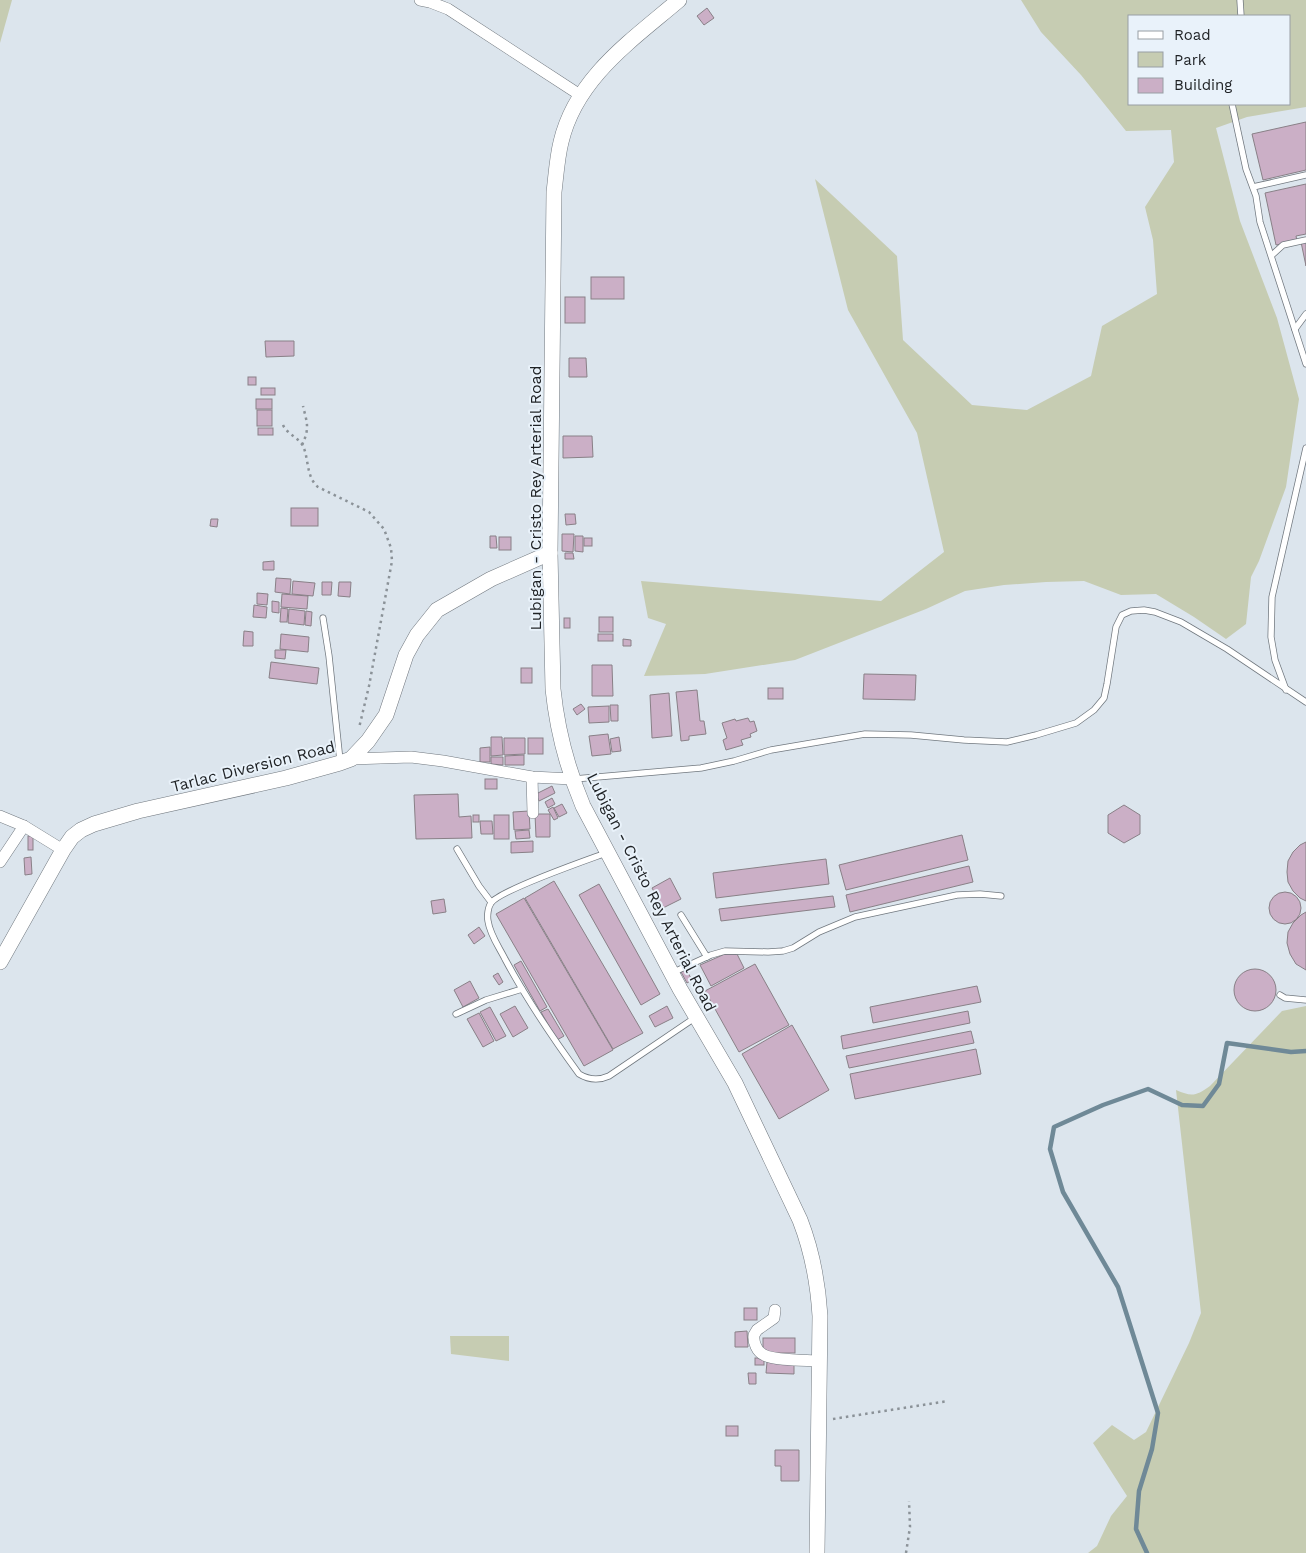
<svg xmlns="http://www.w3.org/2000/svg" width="1306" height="1553" font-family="'Work Sans',sans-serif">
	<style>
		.green { fill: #c6ccb2; fill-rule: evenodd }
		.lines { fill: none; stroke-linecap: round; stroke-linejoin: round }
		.stream { stroke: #6f8997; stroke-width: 4.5 }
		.building { fill: #cbafc6; stroke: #898087 }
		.service-casing { stroke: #71787f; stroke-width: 7 }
		.minor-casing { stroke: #71787f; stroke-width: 12 }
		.secondary-casing { stroke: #71787f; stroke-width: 16 }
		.path { stroke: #8b9298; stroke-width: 2.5; stroke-dasharray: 2.5 4; stroke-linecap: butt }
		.service { stroke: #fff; stroke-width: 5.5 }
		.minor { stroke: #fff; stroke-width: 11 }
		.secondary { stroke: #fff; stroke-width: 15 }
		.labels { text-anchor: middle; stroke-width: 4; stroke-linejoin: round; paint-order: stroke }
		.street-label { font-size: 16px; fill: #1e2124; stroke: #e9f2fa }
	</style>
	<rect width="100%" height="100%" fill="#dce5ed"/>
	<g class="green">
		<path d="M0,0H12L0,43Z"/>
		<path d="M1021,0H1306V107L1247,117L1216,128L1240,221L1277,318L1299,399L1286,487L1259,561L1251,577L1246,624L1226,639L1194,617L1156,594L1121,595L1084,581L1046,582L1004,585L965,591L926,609L795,660L705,674L644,676L666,624L648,618L641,581L881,601L944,552L917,433L848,310L815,179L897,256L903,340L972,405L1027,410L1091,376L1102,326L1157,294L1153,240L1145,207L1174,162L1171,130L1126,131L1081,75L1041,32ZM1130,16H1290V104H1130Z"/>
		<path d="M1306,1006V1553H1088L1097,1546L1111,1516L1127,1496L1093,1443L1112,1425L1134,1440L1146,1432L1189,1343L1201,1313L1176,1090C1192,1097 1196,1096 1210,1086L1282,1011Z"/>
		<path d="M450,1336H509V1361L451,1354Z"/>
	</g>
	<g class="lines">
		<path class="stream" d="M1147,1553L1136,1529L1139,1491L1152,1449L1158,1413L1118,1287L1063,1192L1050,1149L1054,1127L1103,1105L1148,1089L1182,1105L1203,1106L1219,1084L1227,1043L1291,1052L1306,1051"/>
	</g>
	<g class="building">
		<path d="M707,8L714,18L704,25L697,16Z"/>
		<path d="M1306,122V170L1263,180L1252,134Z"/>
		<path d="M1306,184V234L1296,236L1297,241L1276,245L1265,193Z"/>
		<path d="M1306,241V266L1301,242Z"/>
		<rect x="591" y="277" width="33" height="22"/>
		<rect x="565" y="297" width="20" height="26"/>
		<path d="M265,341H294V356L266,357Z"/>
		<path d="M569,358H586L587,377H569Z"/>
		<rect x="248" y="377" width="8" height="8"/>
		<rect x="261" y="388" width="14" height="7"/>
		<rect x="256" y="399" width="16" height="10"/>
		<rect x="257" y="410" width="15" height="16"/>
		<rect x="258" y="428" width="15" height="7"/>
		<path d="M563,436H592L593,457L563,458Z"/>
		<rect x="291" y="508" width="27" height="18"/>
		<path d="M565,514H575L576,524L566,525Z"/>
		<path d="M211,519H218L217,527L210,526Z"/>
		<path d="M562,534H574L573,552L562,551Z"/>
		<path d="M490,536H496L497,548H490Z"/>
		<path d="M575,536H583V552L575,551Z"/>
		<rect x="499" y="537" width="12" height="13"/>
		<rect x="584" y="538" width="8" height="8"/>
		<path d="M565,553H573L574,559H565Z"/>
		<path d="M274,561V570H263V562Z"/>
		<path d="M276,578L291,579L290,594L275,592Z"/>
		<path d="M293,581L315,583L313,596L292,594Z"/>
		<path d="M322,582H332L331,595H322Z"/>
		<path d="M339,582H351L350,597L338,596Z"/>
		<path d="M257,593L268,594L267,605L257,604Z"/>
		<path d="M282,594L308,596L307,609L281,607Z"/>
		<path d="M272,601L279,602V613L272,612Z"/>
		<path d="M254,605L267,607L266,618L253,617Z"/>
		<path d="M281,608L288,609L287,622H280Z"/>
		<path d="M289,609L305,611L304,625L288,623Z"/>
		<path d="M306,611L312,612L311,626L305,625Z"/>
		<rect x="599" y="617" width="14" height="15"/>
		<rect x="564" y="618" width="6" height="10"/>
		<path d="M244,631L253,632V646H243Z"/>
		<path d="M281,634L309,637L308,652L280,649Z"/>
		<rect x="598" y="634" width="15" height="7"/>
		<path d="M623,639L631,640V646H623Z"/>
		<path d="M275,650H286L285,659L275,658Z"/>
		<path d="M271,662L319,668L317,684L269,678Z"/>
		<path d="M592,665H612L613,696H592Z"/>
		<rect x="521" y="668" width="11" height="15"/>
		<path d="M864,674L916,675L915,700L863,699Z"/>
		<rect x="768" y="688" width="15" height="11"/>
		<path d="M697,690L700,721H704L706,734L689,736V740L681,741L676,692Z"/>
		<path d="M669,693L672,736L652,738L650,695Z"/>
		<path d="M581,704L585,709L577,715L573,709Z"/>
		<path d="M610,705H618V721H611Z"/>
		<path d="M609,706V722L589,723L588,707Z"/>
		<path d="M748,718L750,722L754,721L757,731L750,734L751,737L741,740L743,745L726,750L723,740L727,738L722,723L735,719L736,721Z"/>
		<path d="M608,734L611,754L592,756L589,736Z"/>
		<path d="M491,737H502L503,755L491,756Z"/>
		<path d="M619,737L621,751L612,752L610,739Z"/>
		<path d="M504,738H525V754L504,755Z"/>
		<rect x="528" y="738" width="15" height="16"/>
		<path d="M490,747V762H480V748Z"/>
		<path d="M524,755V765H505V756Z"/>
		<path d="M491,757H503V765L491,764Z"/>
		<rect x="485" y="779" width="12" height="10"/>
		<path d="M552,786L555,793L539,801L536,794Z"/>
		<path d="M458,794L459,817L471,816L472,838L416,839L414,795Z"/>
		<path d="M552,798L555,804L548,808L545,802Z"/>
		<path d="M562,804L567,813L559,817L554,808Z"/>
		<path d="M1124,805L1140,815V834L1124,843L1108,833V815Z"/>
		<path d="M553,807L558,818L554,820L548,810Z"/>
		<path d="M529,811L530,829L514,830L513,812Z"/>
		<path d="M535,814H550V837H536Z"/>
		<rect x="473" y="815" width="6" height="7"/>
		<rect x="494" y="815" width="15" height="24"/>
		<path d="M480,821H492L493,834H481Z"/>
		<path d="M529,830L530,838L516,839L515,831Z"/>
		<path d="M962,835L968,860L846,890L839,865Z"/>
		<rect x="28" y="836" width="5" height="14"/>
		<path d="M533,841V852L511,853V842Z"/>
		<path d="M1306,842V901L1300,898L1293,891L1288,882L1287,872L1288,861L1293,852L1300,845Z"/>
		<path d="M31,857L32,874L25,875L24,858Z"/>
		<path d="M826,859L829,884L716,898L713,873Z"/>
		<path d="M969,866L973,882L850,912L846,895Z"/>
		<path d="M670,878L681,899L663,908L652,888Z"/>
		<path d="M554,881L643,1033L613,1049L525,898Z"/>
		<path d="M599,884L660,994L641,1005L579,895Z"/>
		<circle cx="1285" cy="908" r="16"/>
		<path d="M833,896L835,907L721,921L719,909Z"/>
		<path d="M524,898L613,1050L584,1066L496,914Z"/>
		<path d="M444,899L446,912L433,914L431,901Z"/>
		<path d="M1306,912V970L1296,964L1290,954L1287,943L1288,932L1293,923L1301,915Z"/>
		<path d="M479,927L485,936L474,944L468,935Z"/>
		<path d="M725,954H737L744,968L711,986L700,965Z"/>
		<path d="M521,961L547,1007L540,1011L514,965Z"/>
		<path d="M755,964L789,1025L739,1052L705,991Z"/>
		<path d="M686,969L692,980L687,983L681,972Z"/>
		<circle cx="1255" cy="990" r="21"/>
		<path d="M498,973L503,982L499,985L493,976Z"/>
		<path d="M470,981L479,998L463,1007L454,990Z"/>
		<path d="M977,986L981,1002L873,1023L870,1007Z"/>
		<path d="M515,1006L528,1028L513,1037L500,1014Z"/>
		<path d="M667,1006L673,1018L655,1027L649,1016Z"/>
		<path d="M490,1007L506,1036L496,1041L480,1012Z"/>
		<path d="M548,1009L564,1036L557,1040L541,1012Z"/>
		<path d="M968,1011L970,1023L843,1049L841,1036Z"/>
		<path d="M479,1013L494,1041L483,1047L467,1019Z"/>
		<path d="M792,1025L829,1090L779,1119L742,1054Z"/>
		<path d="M971,1031L974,1043L849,1068L846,1056Z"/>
		<path d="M976,1049L981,1074L855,1099L850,1074Z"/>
		<rect x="744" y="1308" width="13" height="12"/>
		<path d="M747,1331L748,1347H735V1332Z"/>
		<rect x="763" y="1338" width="32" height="15"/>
		<rect x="755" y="1358" width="9" height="7"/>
		<path d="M767,1362L794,1363V1374L766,1373Z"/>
		<path d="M748,1373H756V1384H749Z"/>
		<rect x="726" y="1426" width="12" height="10"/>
		<path d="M775,1450H799V1481H781V1466H775Z"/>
	</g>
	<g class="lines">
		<defs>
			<g id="service">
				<path d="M1240,0L1241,16"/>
				<path d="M1232,104L1246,169L1256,196L1260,222L1306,364"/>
				<path d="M1253,187L1306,175"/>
				<path d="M1272,255L1283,245L1306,240"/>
				<path d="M1295,329L1306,314"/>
				<path d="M323,618L329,656L340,761"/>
				<path d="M1286,690L1275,660L1271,637L1272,597L1306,448"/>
				<path d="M574,779L701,768L734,761L771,750L865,734L911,735L964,740L1007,742L1036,735L1076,723L1094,710L1104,698L1107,684L1116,627L1122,615L1131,611L1144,610L1155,612L1181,622L1227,649L1306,702"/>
				<path d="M457,849L479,886L491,902"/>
				<path d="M606,853C587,860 500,890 491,903C488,907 487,916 488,921C490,935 499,947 505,959C527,1000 552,1037 579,1074C589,1080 598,1081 609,1076L696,1017"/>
				<path d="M681,915L707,957"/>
				<path d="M674,972L711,955L725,951L768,952L783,951L793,948L819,932L855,917L957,895L980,894L1001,896"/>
				<path d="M1280,995L1285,998L1306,1000"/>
				<path d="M456,1014L486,1000L522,989"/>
			</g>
			<g id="minor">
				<path d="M420,0L430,2L448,9L580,95"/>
				<path d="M351,759L411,757L443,761L532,777L572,779"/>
				<path d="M532,777L533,813"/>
				<path d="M0,816L24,826L63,850"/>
				<path d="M0,862L24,826"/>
				<path d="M775,1310L774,1318L757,1330L754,1335C753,1342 757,1352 764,1355C776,1361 805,1360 820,1361"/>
			</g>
			<g id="secondary">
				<path d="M679,0C631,41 576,78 561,142C557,158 556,176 554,192L550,553L553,689C557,729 568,770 583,806L680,989L735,1083L800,1220C812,1251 818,1283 820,1316L817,1553"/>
				<path d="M0,962L63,850L72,837L81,830L94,824L138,811L286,778L340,763L351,759L368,741L386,715L406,655L417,635L437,610L491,579L550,553"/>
			</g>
		</defs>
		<use href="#service" class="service-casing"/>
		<use href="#minor" class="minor-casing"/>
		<use href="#secondary" class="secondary-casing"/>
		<g class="path">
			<path d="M283,425C287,434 298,437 303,446C309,459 306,477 318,487L369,512L384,529L391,548L392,561L369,686L359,728"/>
			<path d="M302,445C310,428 307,423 303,406"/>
			<path d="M833,1419L948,1401"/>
			<path d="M906,1553L910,1527L909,1501"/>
		</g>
		<use href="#service" class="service"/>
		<use href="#minor" class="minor"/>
		<use href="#secondary" class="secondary"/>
	</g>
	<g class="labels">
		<g class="street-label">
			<text transform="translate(535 498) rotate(-90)" y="6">Lubigan - Cristo Rey Arterial Road</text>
			<text transform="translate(253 766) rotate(-14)" y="6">Tarlac Diversion Road</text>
			<text transform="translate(652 892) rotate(63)" y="6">Lubigan - Cristo Rey Arterial Road</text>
		</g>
	</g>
	<rect x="1128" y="15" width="162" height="90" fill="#e9f2fa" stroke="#989ea4"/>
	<rect x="1138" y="31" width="25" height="8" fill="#ffffff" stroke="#989ea4"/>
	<text x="1174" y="40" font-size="15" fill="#1e2124">Road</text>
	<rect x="1138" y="52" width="25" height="15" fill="#c6ccb2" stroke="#989ea4"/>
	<text x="1174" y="65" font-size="15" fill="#1e2124">Park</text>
	<rect x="1138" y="78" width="25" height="15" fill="#cbafc6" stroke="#989ea4"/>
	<text x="1174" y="90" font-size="15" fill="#1e2124">Building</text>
</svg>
